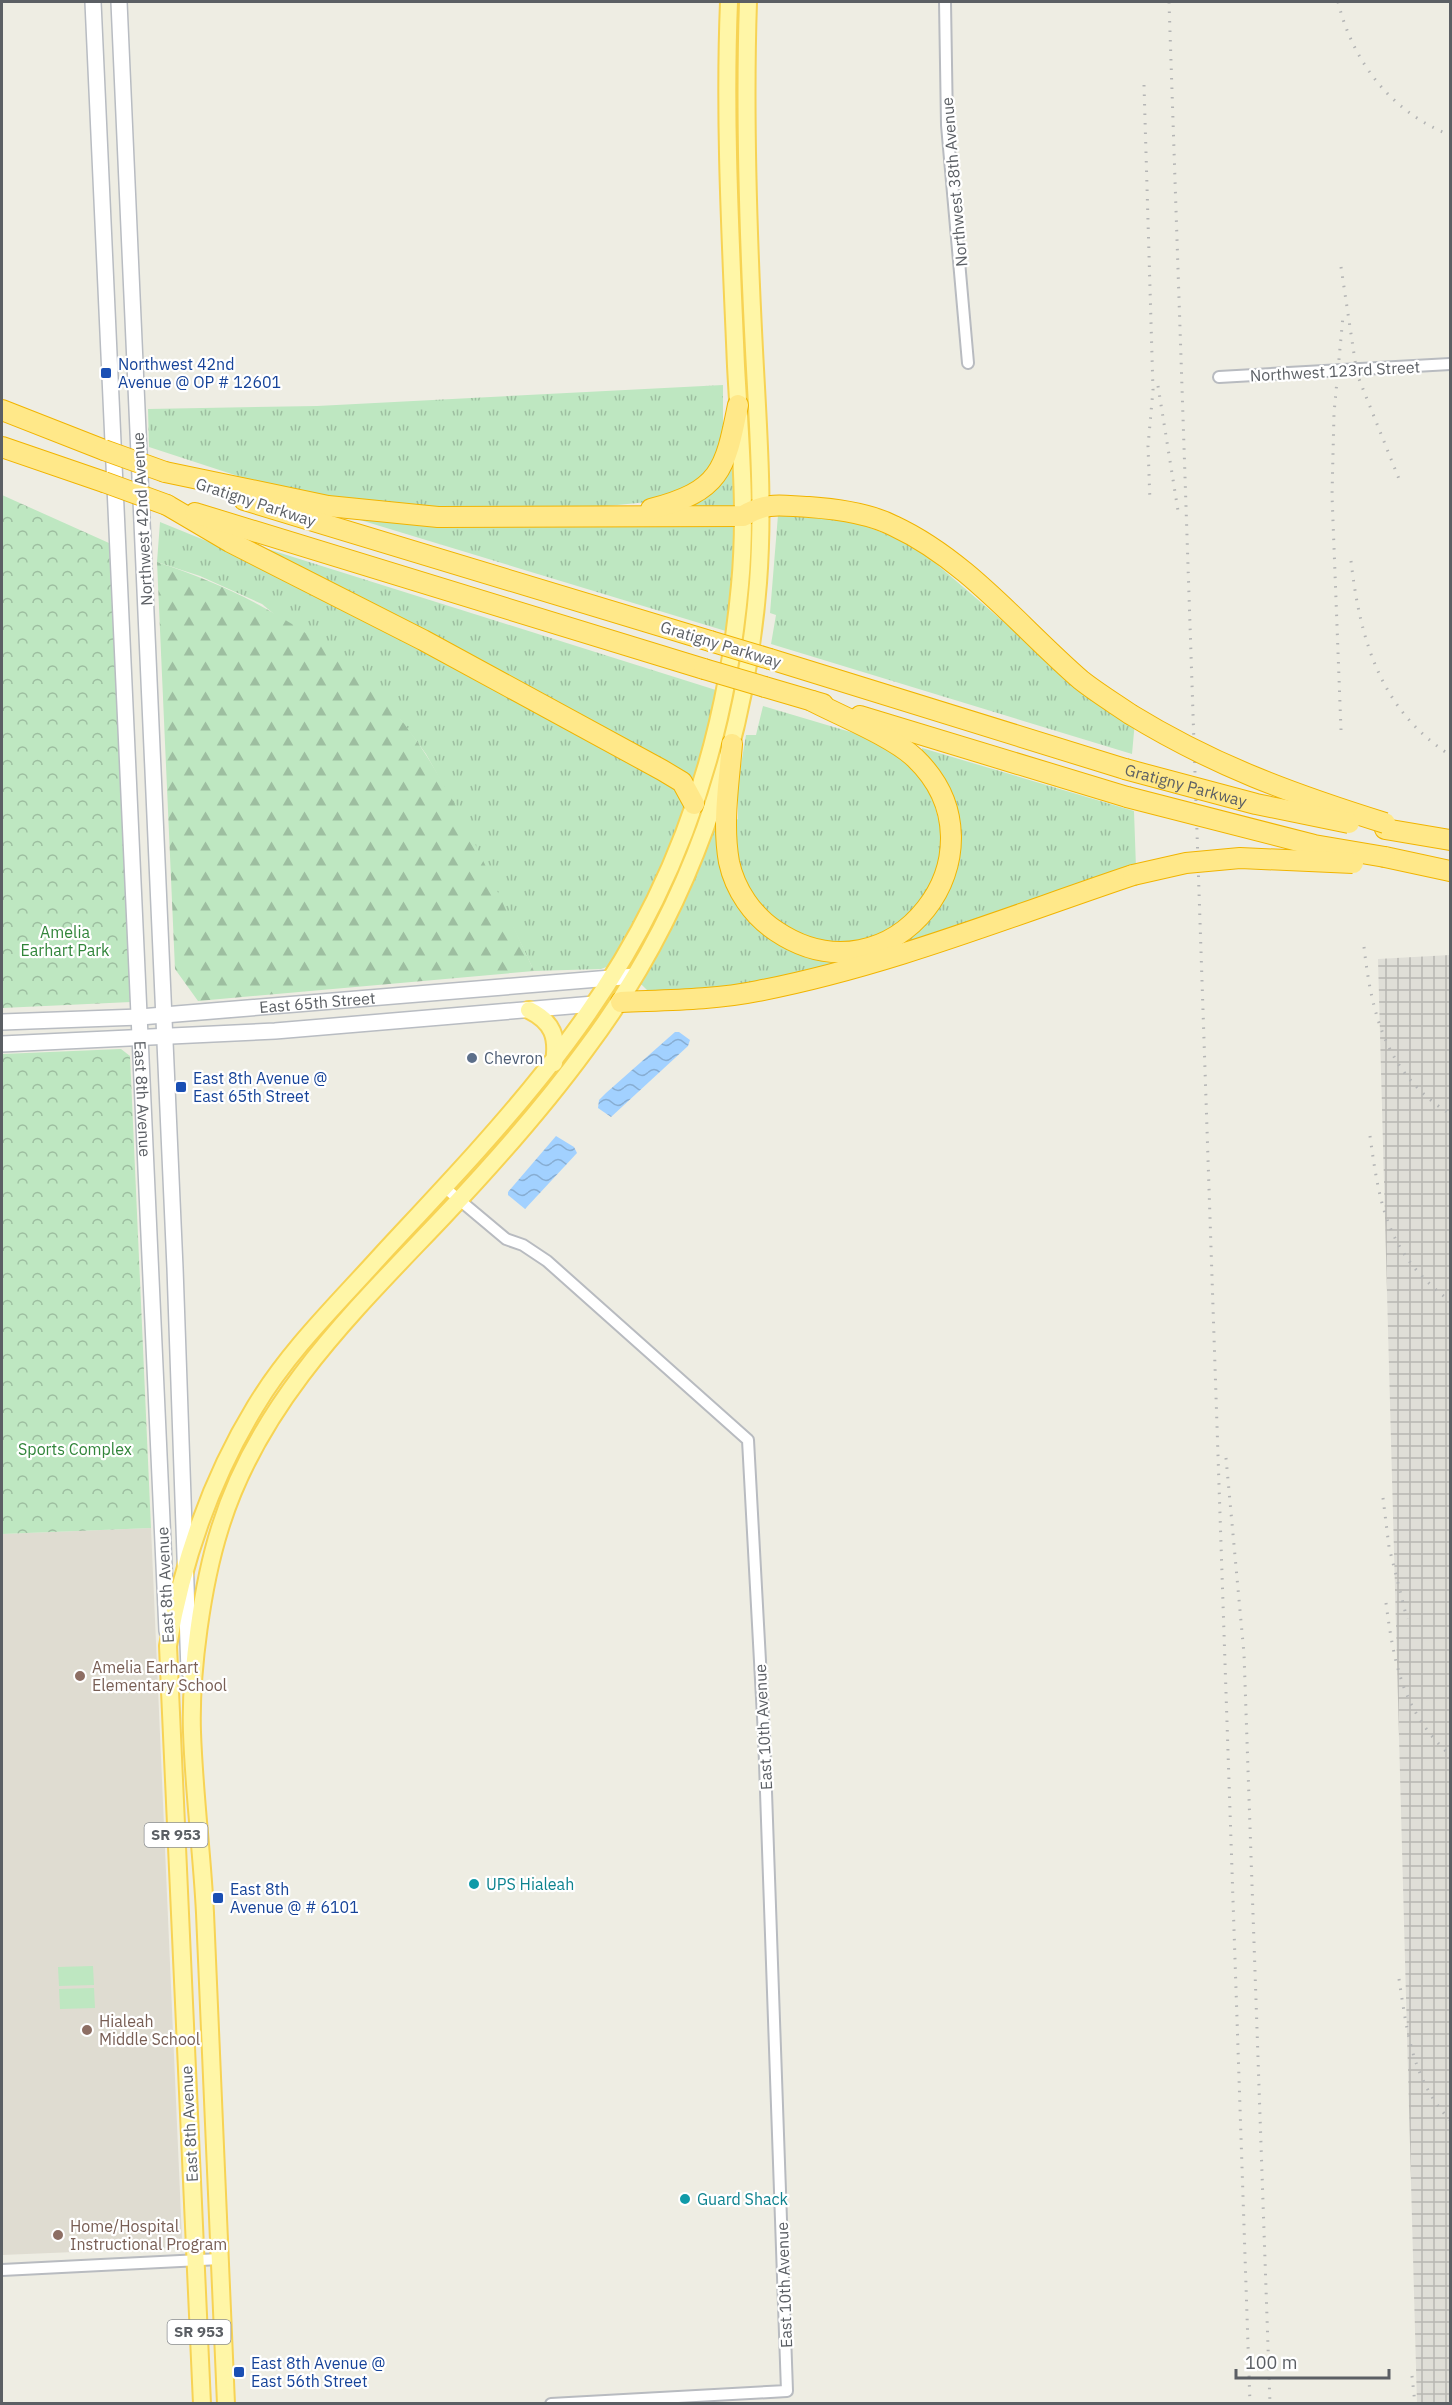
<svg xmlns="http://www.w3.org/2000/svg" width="1452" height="2405" font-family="'IBM Plex Sans',sans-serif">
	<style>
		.industrial { fill: url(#industrial-grid) }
		.education { fill: #dfdcd1 }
		.grass { fill: url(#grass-tufts) }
		.forest { fill: url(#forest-firs) }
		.park { fill: url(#park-crowns) }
		.garden { fill: #bee7c1 }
		.water { fill: url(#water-waves) }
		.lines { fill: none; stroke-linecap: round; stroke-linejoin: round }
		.minor-casing { stroke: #b8bbc0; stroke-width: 14 }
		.secondary-casing { stroke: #b8bcc2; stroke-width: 18 }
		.primary-casing { stroke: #f7d354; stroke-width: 20 }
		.motorway-casing { stroke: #f1b400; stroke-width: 22 }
		.minor { stroke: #fff; stroke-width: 10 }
		.secondary { stroke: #fff; stroke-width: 15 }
		.primary { stroke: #fff6a7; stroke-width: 16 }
		.motorway { stroke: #ffe889; stroke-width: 20 }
		.rail { stroke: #b4b5b5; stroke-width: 3; stroke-dasharray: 1.5 8; stroke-linecap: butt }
		.motorway-bridge-casing { stroke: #f1b400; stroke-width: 22; stroke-linecap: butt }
		.motorway-bridge { stroke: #ffe889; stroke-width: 20 }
		.transit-dot { fill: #1a4fb4; stroke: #fff; stroke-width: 2 }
		.service-dot { fill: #5c6f8a; stroke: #fff; stroke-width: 2 }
		.education-dot { fill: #8d6e63; stroke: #fff; stroke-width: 2 }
		.culture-dot { fill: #0f9aa8; stroke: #fff; stroke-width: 2 }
		.labels { text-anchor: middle; stroke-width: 4.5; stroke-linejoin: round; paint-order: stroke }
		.shield { fill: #fff; stroke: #8c8f92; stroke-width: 1.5 }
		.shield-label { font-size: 15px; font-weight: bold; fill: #5b5f64 }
		.street-label { font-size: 16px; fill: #5b5f64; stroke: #fff }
		.transit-label { font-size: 16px; fill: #164399; stroke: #fff; text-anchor: start }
		.park-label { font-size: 16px; fill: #31853a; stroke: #fff }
		.service-label { font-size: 16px; fill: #4e5e75; stroke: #fff; text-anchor: start }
		.education-label { font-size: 16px; fill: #785e54; stroke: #fff; text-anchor: start }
		.culture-label { font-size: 16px; fill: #0d838f; stroke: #fff; text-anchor: start }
	</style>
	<defs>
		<pattern id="industrial-grid" width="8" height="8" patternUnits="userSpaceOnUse" patternTransform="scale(1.5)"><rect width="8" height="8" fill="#dfded7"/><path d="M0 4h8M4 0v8" fill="none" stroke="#b8b7b2"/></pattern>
		<pattern id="grass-tufts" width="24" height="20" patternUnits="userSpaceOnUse" patternTransform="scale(1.5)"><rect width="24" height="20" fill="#bee7c1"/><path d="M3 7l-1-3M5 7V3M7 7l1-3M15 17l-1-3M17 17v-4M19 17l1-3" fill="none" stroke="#9dbea0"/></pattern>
		<pattern id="forest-firs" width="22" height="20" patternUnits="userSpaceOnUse" patternTransform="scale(1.5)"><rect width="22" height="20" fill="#bee7c1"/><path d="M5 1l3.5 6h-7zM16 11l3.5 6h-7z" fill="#9dbea0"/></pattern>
		<pattern id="park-crowns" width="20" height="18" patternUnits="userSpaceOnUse" patternTransform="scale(1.5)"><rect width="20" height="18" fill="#bee7c1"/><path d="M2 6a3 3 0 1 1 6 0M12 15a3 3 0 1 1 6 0" fill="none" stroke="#9dbea0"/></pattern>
		<pattern id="water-waves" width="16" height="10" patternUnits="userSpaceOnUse" patternTransform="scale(1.5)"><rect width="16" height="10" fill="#a2d1ff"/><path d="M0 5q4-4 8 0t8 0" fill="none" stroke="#87add2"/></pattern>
	</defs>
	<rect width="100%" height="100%" fill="#eeede3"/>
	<path class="industrial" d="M1450,955V2403L1417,2404L1378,959Z"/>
	<path class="education" d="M151,1528L182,2239L171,2248L2,2255V1534Z"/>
	<g class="grass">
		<path d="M723,385V439L708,475L667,500L578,509L437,508L342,500L250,480L149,447L148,409L317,406Z"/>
		<path d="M732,459L735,507H687Z"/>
		<path d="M337,513L734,525L737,528L729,632Z"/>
		<path d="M778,515L852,521L904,541L926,555L1034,648L1135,721L1132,754L771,644L776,615L770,613Z"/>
		<path d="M160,522L246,557L673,781L686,806L664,866L612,965L601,969L534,971L457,810L426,754L401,720L262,604L200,576L157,562Z"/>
		<path d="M255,545L719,691L694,783Z"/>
		<path d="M763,706L864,736L912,765L931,791L944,841L932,889L903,923L849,946L796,937L752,901L735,862L731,823L738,819V783L746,735H756Z"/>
		<path d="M922,748L1134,811L1136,868L897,948C951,907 981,846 944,782C938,772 932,758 922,752Z"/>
		<path d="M719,804L722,841L776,939L805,955L843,960L844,964L748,986L664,992L647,990L640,983Z"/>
	</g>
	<path class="forest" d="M157,562C263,596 366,658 426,755C469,822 500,899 534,971L198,1001L175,969Z"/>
	<g class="park">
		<path d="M2,495L109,543L131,1002L2,1008Z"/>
		<path d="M121,1049L130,1056L151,1528L2,1534V1054Z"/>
	</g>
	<g class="garden">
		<path d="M93,1966L94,1985L59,1986L58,1967Z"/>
		<path d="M94,1988L95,2008L60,2009L59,1989Z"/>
	</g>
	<g class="water">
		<path d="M675,1032H679L690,1040L688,1046L611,1117L598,1108L599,1100L606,1093Z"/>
		<path d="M556,1136L574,1147L577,1153L525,1209L508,1195V1192Z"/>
	</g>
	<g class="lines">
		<defs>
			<g id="minor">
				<path d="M945,2L947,125L968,363"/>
				<path d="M1219,377L1450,364"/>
				<path d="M444,1187L506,1239L523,1245L547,1261L748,1440L764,1735L787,2391L551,2404"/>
				<path d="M2,2270L220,2259"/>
			</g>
			<g id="secondary">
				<path id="s1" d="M93,2L167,1631"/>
				<path d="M119,2L175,1268L189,1671"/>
				<path id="s2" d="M2,1022L140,1017L635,976"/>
				<path d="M2,1044L275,1031L594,1004"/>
			</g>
			<g id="primary">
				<path d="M529,1010C553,1022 558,1037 554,1063"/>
				<path d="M202,2404L168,1646C182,1563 211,1479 255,1407C289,1350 339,1302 383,1253C486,1142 587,1039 655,900C703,802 730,694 740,585C747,512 740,439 736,366C731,245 724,123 729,2"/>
				<path d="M226,2404C219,2240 212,2076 205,1913C202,1853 194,1793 192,1732C190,1673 202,1585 220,1528C259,1401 355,1310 444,1216C494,1163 543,1108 586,1049C687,915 745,750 758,583C764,505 758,428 754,350C748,234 744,118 748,2"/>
			</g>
			<g id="motorway">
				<path d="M2,410L104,450"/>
				<path d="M2,447L104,482"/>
				<path d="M165,472L328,506L438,517L743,516C769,501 781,506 809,507C837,509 869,513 894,526C967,560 1021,628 1081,680C1096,692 1114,703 1130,714"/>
				<path d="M244,500L710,641"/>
				<path d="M167,505L230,542L423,640L662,770L682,782L694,804"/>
				<path d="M651,509C720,491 725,471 738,405"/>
				<path d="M195,513L704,669"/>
				<path d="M770,659L1125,769"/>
				<path d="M765,687L823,704"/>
				<path d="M860,716L1127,797"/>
				<path d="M732,744C729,783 722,823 729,862C735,890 753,916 776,931C892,1009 1013,852 915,758C893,737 841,716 812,701"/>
				<path d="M1385,829L1450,840"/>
				<path d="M1385,857L1450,871"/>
				<path d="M621,1002C666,1000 714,1000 758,991C887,966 1008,917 1133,875"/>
			</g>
		</defs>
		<use href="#minor" class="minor-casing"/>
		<use href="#secondary" class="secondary-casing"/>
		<use href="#primary" class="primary-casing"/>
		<use href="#motorway" class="motorway-casing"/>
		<use href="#minor" class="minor"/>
		<use href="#secondary" class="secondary"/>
		<use href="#primary" class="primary"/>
		<use href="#motorway" class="motorway"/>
		<g class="rail">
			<path d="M1169,2L1250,2404"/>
			<path d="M1338,2C1353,62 1391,112 1450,135"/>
			<path d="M1144,85L1153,390L1148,446L1150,502"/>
			<path d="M1341,267L1357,374L1401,484"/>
			<path d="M1158,386L1179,517"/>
			<path d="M1351,561C1360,639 1380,710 1450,755"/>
			<path d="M1341,730L1332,495L1334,413L1343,316"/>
			<path d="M1364,947C1372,1017 1387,1074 1450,1114"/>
			<path d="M1370,1136C1380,1209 1388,1254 1450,1301"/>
			<path d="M1226,1458L1244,1654L1270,2404"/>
			<path d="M1383,1498L1389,1547L1407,1619"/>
			<path d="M1386,1603C1394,1664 1403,1712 1450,1755"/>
			<path d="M1399,1979C1407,2031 1412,2080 1450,2120"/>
			<path d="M1412,2376L1415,2404"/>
		</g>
		<defs>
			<g id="motorway-bridge">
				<path d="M104,450L165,472"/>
				<path d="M104,482L167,505"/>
				<path d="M710,641L770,659"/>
				<path d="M704,669L765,687"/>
				<path d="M1130,714C1213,765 1292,794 1385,823"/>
				<path id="s3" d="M1125,769L1256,804L1349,823"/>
				<path d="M1127,797L1314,845L1385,857"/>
				<path d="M1133,875L1186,863L1240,858L1353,863"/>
			</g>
		</defs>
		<use href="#motorway-bridge" class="motorway-bridge-casing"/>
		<use href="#motorway-bridge" class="motorway-bridge"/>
	</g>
	<g class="transit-dot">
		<rect x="100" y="367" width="12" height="12" rx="3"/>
		<rect x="175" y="1081" width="12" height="12" rx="3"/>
		<rect x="212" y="1892" width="12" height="12" rx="3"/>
		<rect x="233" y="2366" width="12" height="12" rx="3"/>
	</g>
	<circle class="service-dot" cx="472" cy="1058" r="6"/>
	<g class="education-dot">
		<circle cx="80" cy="1676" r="6"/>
		<circle cx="87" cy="2030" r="6"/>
		<circle cx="58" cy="2235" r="6"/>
	</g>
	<g class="culture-dot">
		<circle cx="474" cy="1884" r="6"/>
		<circle cx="685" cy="2199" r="6"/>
	</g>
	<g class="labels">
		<g class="shield">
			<rect x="144.5" y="1823" width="63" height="24" rx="4.5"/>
			<rect x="167.5" y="2320" width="63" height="24" rx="4.5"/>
		</g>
		<g class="shield-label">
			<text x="176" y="1840">SR 953</text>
			<text x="199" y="2337">SR 953</text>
		</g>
		<g class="street-label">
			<text transform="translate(954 182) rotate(-95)" y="6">Northwest 38th Avenue</text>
			<text transform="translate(1335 371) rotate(-3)" y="6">Northwest 123rd Street</text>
			<text transform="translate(256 502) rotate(18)" y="6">Gratigny Parkway</text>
			<text transform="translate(142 519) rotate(-93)" y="6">Northwest 42nd Avenue</text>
			<text transform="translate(721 644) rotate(17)" y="6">Gratigny Parkway</text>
			<text dy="6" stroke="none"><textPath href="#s3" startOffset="63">Gratigny Parkway</textPath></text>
			<text dy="6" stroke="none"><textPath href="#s2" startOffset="316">East 65th Street</textPath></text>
			<text dy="6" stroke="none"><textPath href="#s1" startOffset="1098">East 8th Avenue</textPath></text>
			<text transform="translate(165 1585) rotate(-93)" y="6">East 8th Avenue</text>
			<text transform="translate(763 1727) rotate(-93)" y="6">East 10th Avenue</text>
			<text transform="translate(189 2124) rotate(-93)" y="6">East 8th Avenue</text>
			<text transform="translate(784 2285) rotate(-92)" y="6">East 10th Avenue</text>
		</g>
		<g class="transit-label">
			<text x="118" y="370">Northwest 42nd<tspan x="118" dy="18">Avenue @ OP # 12601</tspan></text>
			<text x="193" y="1084">East 8th Avenue @<tspan x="193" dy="18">East 65th Street</tspan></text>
			<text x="230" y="1895">East 8th<tspan x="230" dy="18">Avenue @ # 6101</tspan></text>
			<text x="251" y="2369">East 8th Avenue @<tspan x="251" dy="18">East 56th Street</tspan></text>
		</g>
		<g class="park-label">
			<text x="65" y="938">Amelia<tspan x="65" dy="18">Earhart Park</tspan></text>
			<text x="75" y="1455">Sports Complex</text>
		</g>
		<g class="service-label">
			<text x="484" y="1064">Chevron</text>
		</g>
		<g class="education-label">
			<text x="92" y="1673">Amelia Earhart<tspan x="92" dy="18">Elementary School</tspan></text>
			<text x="99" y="2027">Hialeah<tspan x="99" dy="18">Middle School</tspan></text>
			<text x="70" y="2232">Home/Hospital<tspan x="70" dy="18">Instructional Program</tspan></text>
		</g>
		<g class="culture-label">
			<text x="486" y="1890">UPS Hialeah</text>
			<text x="697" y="2205">Guard Shack</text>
		</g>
	</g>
	<rect width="1452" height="2405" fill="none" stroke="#5b5f64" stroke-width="6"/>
	<path d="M1236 2369v9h153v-9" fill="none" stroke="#5b5f64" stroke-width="3"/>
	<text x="1245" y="2369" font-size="18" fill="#5b5f64" stroke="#ffffff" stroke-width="4.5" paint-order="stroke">100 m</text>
</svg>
